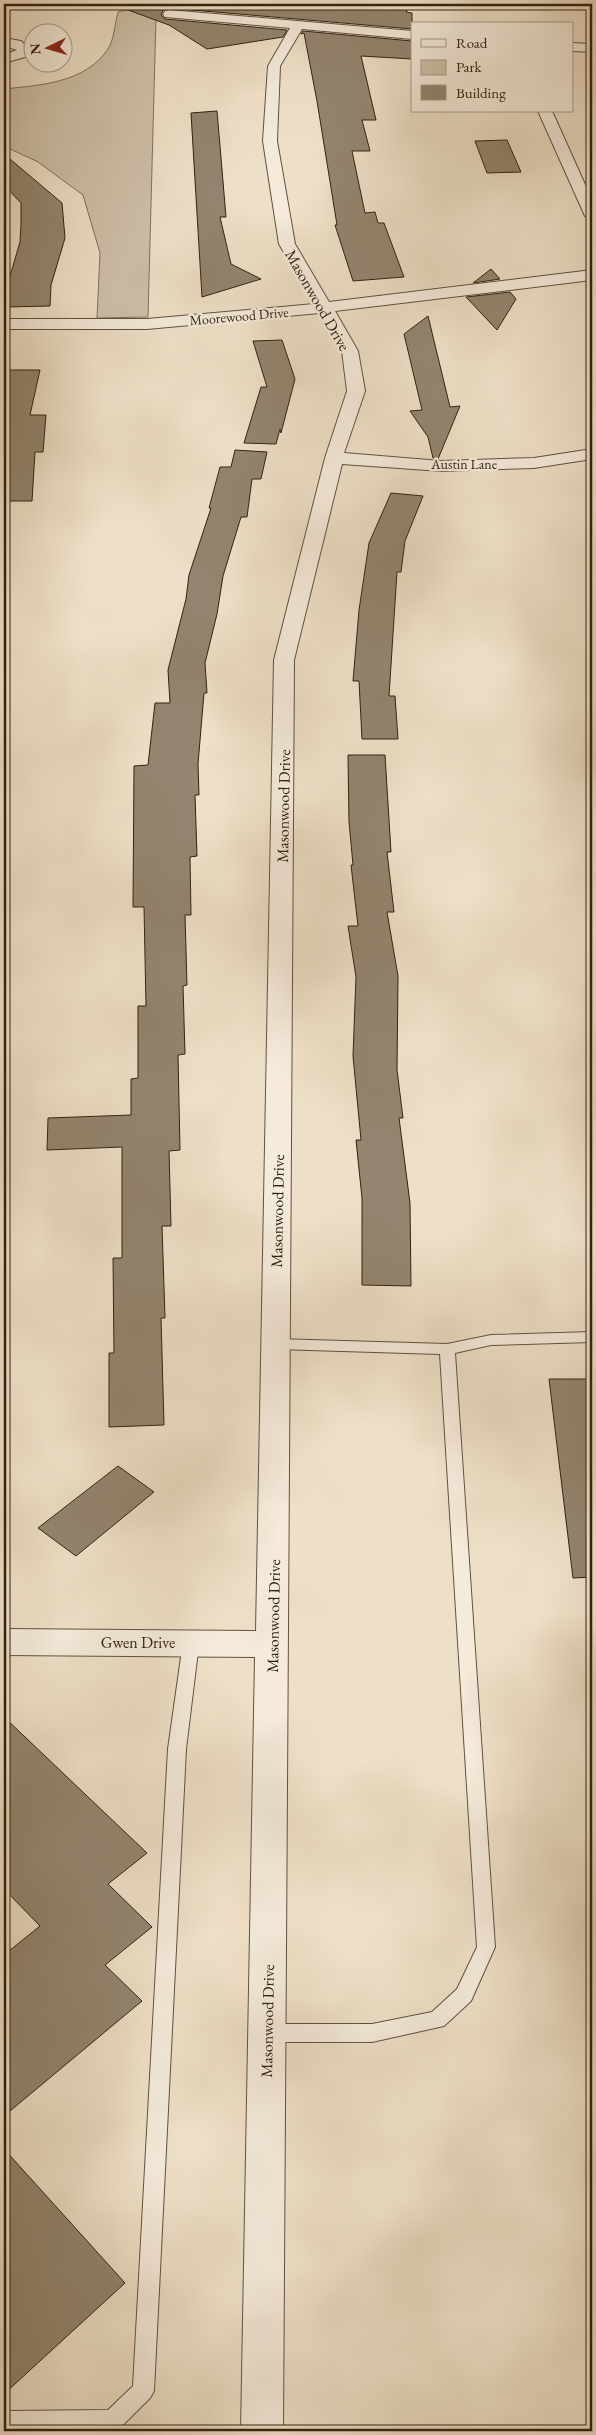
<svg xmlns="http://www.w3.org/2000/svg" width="596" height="2435" font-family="'EB Garamond',serif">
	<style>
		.green { fill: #cec0a9; stroke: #7f715d }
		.building { fill: #938570; stroke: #302211 }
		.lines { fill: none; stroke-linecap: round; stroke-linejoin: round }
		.lane-casing { stroke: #60523f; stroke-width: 2 }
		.street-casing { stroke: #60523f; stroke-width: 2 }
		.lane { fill: #f4ebdb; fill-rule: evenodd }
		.street { fill: #f4ebdb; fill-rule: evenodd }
		.labels { text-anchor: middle; stroke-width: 4.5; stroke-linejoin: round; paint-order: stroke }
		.far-street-label { font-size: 14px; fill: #302211; stroke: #f4ebdb }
		.street-label { font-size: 16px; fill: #302211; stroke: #f4ebdb }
	</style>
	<rect width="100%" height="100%" fill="#eee0c8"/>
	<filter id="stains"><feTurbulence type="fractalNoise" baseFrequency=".004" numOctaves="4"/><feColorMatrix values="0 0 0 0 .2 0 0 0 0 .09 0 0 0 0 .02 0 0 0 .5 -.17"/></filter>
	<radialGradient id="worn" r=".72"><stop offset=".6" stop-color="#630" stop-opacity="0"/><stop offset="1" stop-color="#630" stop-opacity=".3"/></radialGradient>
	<path class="green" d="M149,4H168L156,17L148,317L97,318L100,253L83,195L38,162L4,146V89C41,85 85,83 108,49C114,40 115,23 118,12Z"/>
	<g class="building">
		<path d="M120,4H382V6L409,7L406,12L412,13V29L169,8L163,10L161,15L165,19L287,30L283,37L207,49L169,25L120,7Z"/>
		<path d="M303,31L412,41V59L361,56L376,120H362L370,151H352L365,213L375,212L378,223H384L404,277L353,281L335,225H337L317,101L304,33L301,34Z"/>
		<path d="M217,111L226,217H220L231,264L261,279L202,297L191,113Z"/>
		<path d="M507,140L521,172L487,173L475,141Z"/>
		<path d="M4,154L62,203L65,238L51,285L50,306L6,307L8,283L20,242L21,224V203L4,185Z"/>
		<path d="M491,269L500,279L473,283Z"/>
		<path d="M510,292L516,299L497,330L466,297Z"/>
		<path d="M428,316L450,407L460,406L438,459L433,458L428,437L410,411L422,410L404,334Z"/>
		<path d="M282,340L295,379L281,433L280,429L276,444L244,443L261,387H267L253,341Z"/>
		<path d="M4,370H40L30,415H46L43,452H35L32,501H4Z"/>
		<path d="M235,450L267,452L261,479H252L247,517H241L223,576L217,614L205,663L207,693H204L198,764L199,795H195L197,856L190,857L191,915H185L187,985L183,986L185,1054L178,1055L180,1150L169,1151L171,1226H162L165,1318H161L164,1425L109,1427V1353H114L113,1258H122V1147L47,1150L48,1118L131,1115V1079L138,1078V1006H146L144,907H133L134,766L148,765L155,703H170L168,670L186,599L189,575L211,508H209L220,467H231Z"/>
		<path d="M391,493L423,496L405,541L401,572H397L389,696H395L398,739H362L359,681H353L359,610L369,543Z"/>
		<path d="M348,755H385L391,852H387L394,912H387L398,976L397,1070L403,1118H399L410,1203L411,1286L362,1285V1198L356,1140H361L353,1056L356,977L348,926H358L351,865H353L349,822Z"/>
		<path d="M549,1379H592V1577L573,1578Z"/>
		<path d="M118,1466L154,1492L76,1556L38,1528Z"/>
		<path d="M4,1717L147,1853L108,1884L152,1927L105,1965L142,2001L4,2116V1955L40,1926L4,1889Z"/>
		<path d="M4,2149L125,2283L4,2394Z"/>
	</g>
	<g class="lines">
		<defs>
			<g id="lane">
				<path d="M592,1332V1342L491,1345L455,1353L495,1947L471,2001L444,2026L372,2042H268L261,2039L259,2033L261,2027L268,2024H372L432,2012L457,1989L477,1947L440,1354L276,1349L271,1348L269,1344L271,1340L276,1339L447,1344L491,1335Z"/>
				<path d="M191,1636L197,1638L199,1643L186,1749L154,2391L150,2398L122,2426V2431H4V2411L108,2410L133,2386L168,1749L183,1643L185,1638Z"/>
			</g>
			<g id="street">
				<path d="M169,10L412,31V39L302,29L280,66L277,141L295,244L329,302L592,270V280L335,311L358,351L365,391L344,453L441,461L534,458L592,449V459L534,468L441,471L342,464L294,660L283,2431H241L255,1657L4,1655V1629L256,1631L274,660L325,458L347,391L342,351L320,313L147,329H4V319H147L314,304L279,244L263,141L268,66L290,28L165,17L163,14L165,11Z"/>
				<path d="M4,38L21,41L30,50L25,57L4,63V55L17,50L4,46Z"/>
				<path d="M572,43L592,44V52L572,51Z"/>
				<path d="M538,111H552L592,200V220L585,216Z"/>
			</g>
		</defs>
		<use href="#lane" class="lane-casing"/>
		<use href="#street" class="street-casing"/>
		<use href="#lane" class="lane"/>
		<use href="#street" class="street"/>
	</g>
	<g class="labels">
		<g class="far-street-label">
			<text transform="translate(239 316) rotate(-5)" y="5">Moorewood Drive</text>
			<text x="464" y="469">Austin Lane</text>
		</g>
		<g class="street-label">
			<text transform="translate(318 300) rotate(60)" y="6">Masonwood Drive</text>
			<text transform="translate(283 806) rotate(-89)" y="6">Masonwood Drive</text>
			<text transform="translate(277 1211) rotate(-89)" y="6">Masonwood Drive</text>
			<text transform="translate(273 1616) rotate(-89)" y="6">Masonwood Drive</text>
			<text x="138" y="1648">Gwen Drive</text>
			<text transform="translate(267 2021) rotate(-89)" y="6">Masonwood Drive</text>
		</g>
	</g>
	<rect width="596" height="2435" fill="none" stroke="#eee0c8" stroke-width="20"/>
	<rect x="5" y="5" width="586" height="2425" fill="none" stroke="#302211" stroke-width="2.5"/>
	<rect x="10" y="10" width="576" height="2415" fill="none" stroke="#302211"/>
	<rect x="411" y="22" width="162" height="90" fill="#f4ebdb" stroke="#a69b8a"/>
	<rect x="421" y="39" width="25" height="8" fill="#f4ebdb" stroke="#a69b8a"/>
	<text x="456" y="48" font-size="15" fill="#302211">Road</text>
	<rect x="421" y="60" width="25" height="15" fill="#cec0a9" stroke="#a69b8a"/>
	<text x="456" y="72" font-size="15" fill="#302211">Park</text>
	<rect x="421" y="85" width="25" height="15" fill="#938570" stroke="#a69b8a"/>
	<text x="456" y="98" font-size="15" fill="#302211">Building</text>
	<g transform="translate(48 48) rotate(265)"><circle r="24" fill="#f4ebdb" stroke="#a69b8a"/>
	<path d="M0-4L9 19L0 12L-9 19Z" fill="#8f2418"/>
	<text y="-8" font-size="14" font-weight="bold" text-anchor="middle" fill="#302211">N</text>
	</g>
	<rect width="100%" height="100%" filter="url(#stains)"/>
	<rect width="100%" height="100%" fill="url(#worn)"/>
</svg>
